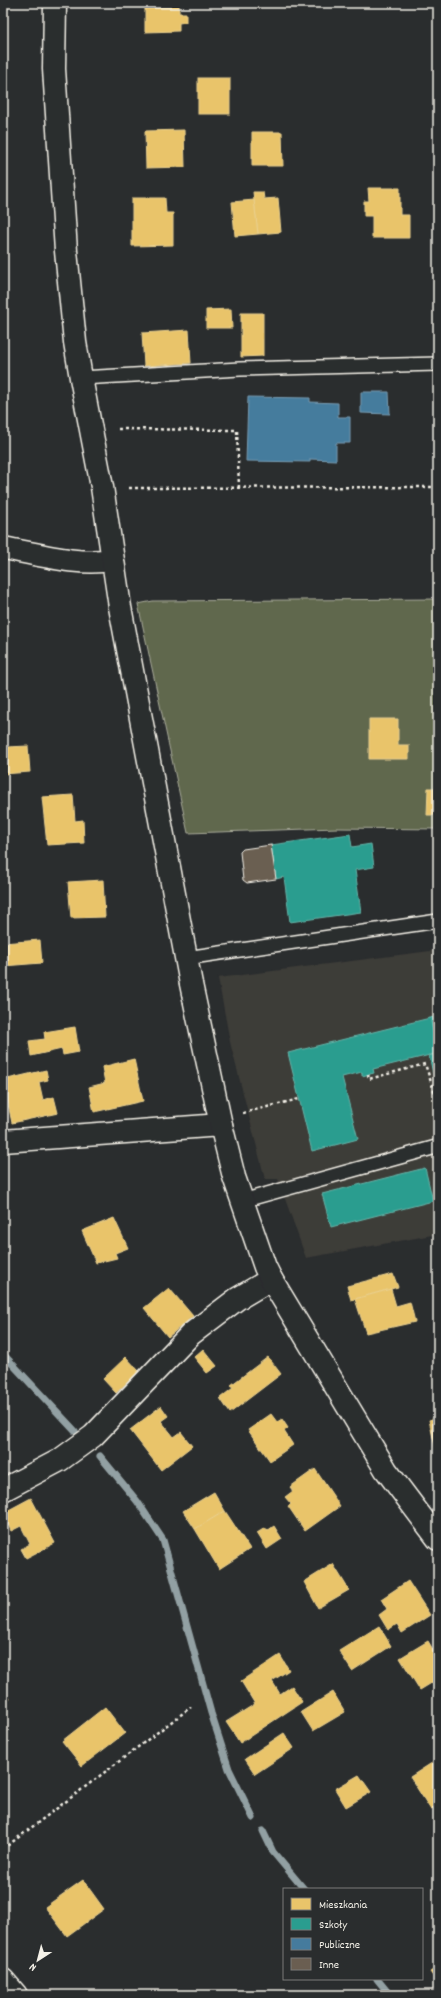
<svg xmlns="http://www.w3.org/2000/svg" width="441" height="1998" font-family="Dekko,sans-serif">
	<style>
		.built { fill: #3d3c38 }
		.green { fill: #60674e; stroke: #aaac9b }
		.homes { fill: #e9c46a; stroke: #ecd290 }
		.schools { fill: #2a9d8f; stroke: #67b6aa }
		.public { fill: #457b9d; stroke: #7a9eb4 }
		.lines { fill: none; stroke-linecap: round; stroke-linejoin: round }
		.stream { stroke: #92a0a3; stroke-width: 7 }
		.building { fill: #6a5e51; stroke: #f4f1e8 }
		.lane-casing { stroke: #f4f1e8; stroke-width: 16 }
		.street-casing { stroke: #f4f1e8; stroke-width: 25 }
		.secondary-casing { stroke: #f4f1e8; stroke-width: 25 }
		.path { stroke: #f4f1e8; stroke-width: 2.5; stroke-dasharray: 3 3; stroke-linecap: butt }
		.lane { stroke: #2a2d2e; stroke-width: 13 }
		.street { stroke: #2a2d2e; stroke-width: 22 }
		.secondary { stroke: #2a2d2e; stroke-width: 22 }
	</style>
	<rect width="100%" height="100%" fill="#2a2d2e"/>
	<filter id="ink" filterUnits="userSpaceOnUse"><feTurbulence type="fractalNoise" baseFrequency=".025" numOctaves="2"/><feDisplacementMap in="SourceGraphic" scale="8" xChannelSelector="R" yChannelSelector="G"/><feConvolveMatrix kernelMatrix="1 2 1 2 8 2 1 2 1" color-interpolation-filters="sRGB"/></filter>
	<g filter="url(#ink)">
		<path class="built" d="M438,950V1234L306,1258L278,1179H265L230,1042L218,978Z"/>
		<path class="green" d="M438,599V829L337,828L188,833L138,604L153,601Z"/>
		<g class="homes">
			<path d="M145,3H179V13H186V22L179,23V31L145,32Z"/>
			<rect x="198" y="78" width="32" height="36"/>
			<path d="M184,130L185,167L146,168L145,131Z"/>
			<path d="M252,132H282L283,166H252Z"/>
			<path d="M368,188H400V215H409V238H372V216H364V201H369Z"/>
			<path d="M253,192H263L264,199L278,198L281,232L258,234Z"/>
			<path d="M132,198H165L166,213H173V245L132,246Z"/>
			<path d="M254,200L258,234L235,236L232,202Z"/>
			<path d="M231,309L232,328H206V310Z"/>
			<path d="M241,313H263V356L241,357Z"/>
			<path d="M189,330L191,363L144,366L142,333Z"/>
			<path d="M369,719H398V745H409V759H369Z"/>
			<path d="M28,746L30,772L3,774V753H7V747Z"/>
			<path d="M428,788H438V815H427Z"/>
			<path d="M73,795L75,821L83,820L84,843L47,845L42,797Z"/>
			<path d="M103,880L105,917L71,918L68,882Z"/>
			<path d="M40,940L42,963L3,966V943Z"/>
			<path d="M75,1027L79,1052L63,1055L62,1049L31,1056L29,1041L45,1039L44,1032Z"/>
			<path d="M134,1059L143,1101L94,1112L89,1087L105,1083L102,1067Z"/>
			<path d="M46,1070L48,1080L39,1082L43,1100L54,1097L58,1113L12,1123L3,1080Z"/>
			<path d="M114,1218L128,1248L115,1253L117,1258L96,1263L82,1231Z"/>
			<path d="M393,1274L398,1287L351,1300L347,1286Z"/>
			<path d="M169,1288L193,1316L168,1337L144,1308Z"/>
			<path d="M391,1289L396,1306L410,1302L415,1322L366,1333L355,1299Z"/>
			<path d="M203,1349L217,1366L207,1373L194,1357Z"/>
			<path d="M126,1357L139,1371L116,1393L103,1379Z"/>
			<path d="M268,1357L281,1374L230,1413L220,1398L233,1388L231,1385Z"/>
			<path d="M161,1406L168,1416L161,1421L174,1437L181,1432L192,1446L161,1470L130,1430Z"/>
			<path d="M271,1414L277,1422L282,1419L288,1428L284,1431L293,1445L270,1461L248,1430Z"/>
			<path d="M438,1417V1454L437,1455L429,1420Z"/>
			<path d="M315,1469L340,1506L305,1531L288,1506L291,1504L285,1497L293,1491L290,1487Z"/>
			<path d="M214,1492L225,1511L195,1529L183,1511Z"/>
			<path d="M31,1498L55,1543L26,1558L21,1549L30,1544L21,1526L11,1531L3,1513Z"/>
			<path d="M225,1511L250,1549L219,1569L195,1529Z"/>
			<path d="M274,1526L282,1539L267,1549L257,1533L265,1528L267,1531Z"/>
			<path d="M333,1564L349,1590L318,1608L304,1582Z"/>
			<path d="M408,1581L430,1615L402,1633L397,1624L388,1630L379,1615L387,1609L381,1599Z"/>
			<path d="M379,1626L391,1646L352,1671L339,1651Z"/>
			<path d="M428,1641L438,1658V1679L420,1690L400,1658Z"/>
			<path d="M280,1655L289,1670L272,1681L280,1694L292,1686L302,1702L240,1743L226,1722L255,1704L241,1681Z"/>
			<path d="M3,1690L10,1699L3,1704Z"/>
			<path d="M333,1692L345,1712L313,1731L301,1712Z"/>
			<path d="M105,1707L125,1733L82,1766L62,1741Z"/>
			<path d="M284,1733L294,1748L255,1774L245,1759Z"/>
			<path d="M438,1759V1806L431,1810L410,1777Z"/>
			<path d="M359,1775L371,1792L346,1807L335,1789Z"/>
			<path d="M83,1880L104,1909L67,1936L45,1907Z"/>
			<path d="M438,1967V1983L430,1972Z"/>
		</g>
		<g class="schools">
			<path d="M350,834L352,847L371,844L374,867L355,870L361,912L290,922L284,877L276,879L271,845Z"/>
			<path d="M438,1016V1050L430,1018Z"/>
			<path d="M430,1018L438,1053L373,1069L374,1073L362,1076V1072L342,1077L358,1139L312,1151L288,1053Z"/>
			<path d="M438,1053V1072L433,1073L429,1056Z"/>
			<path d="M425,1168L433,1201L331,1227L322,1194Z"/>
		</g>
		<g class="public">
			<path d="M361,392H389L390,414L361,413Z"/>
			<path d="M248,397L310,398V402L338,403V417H350V443H336V460L310,459V462L246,461Z"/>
		</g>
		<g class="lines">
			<g class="stream">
				<path d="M3,1354L75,1431"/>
				<path d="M100,1456L137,1501L163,1540L211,1713L229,1769L253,1818"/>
				<path d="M263,1831L273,1852L304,1889"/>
				<path d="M377,1979L390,1995"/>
			</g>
		</g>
		<path class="building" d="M271,845L276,879L247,883L243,880L240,852L243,849Z"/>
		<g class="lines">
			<defs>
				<g id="lane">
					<path d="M81,378L240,369L438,364"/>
					<path d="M186,958L438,921"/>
					<path d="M242,1201L436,1147"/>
				</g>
				<g id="street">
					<path d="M3,548C38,554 77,566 112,560"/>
					<path d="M3,1141L221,1125"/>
					<path d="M3,1490L60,1460L93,1436L191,1334L237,1299L271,1279"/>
					<path d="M3,1980L16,1995"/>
				</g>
				<path id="secondary" d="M55,3L54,69L66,251L75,342L81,378L102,487L120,607L191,984L221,1125L234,1177L265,1267L271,1279L386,1470L438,1539"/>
			</defs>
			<use href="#lane" class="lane-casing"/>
			<use href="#street" class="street-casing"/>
			<use href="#secondary" class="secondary-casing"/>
			<g class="path">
				<path d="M118,429L237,430L239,488"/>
				<path d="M129,488L438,487"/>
				<path d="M368,1074L369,1079L425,1064L438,1103"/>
				<path d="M243,1113L299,1099"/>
				<path d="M3,1849L191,1707"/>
			</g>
			<use href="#lane" class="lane"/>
			<use href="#street" class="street"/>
			<use href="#secondary" class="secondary"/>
		</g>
	</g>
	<rect width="441" height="1998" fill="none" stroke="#2a2d2e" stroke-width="16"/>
	<rect x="8" y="8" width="425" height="1982" fill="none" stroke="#f4f1e8" stroke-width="1.5" filter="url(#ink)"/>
	<rect x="283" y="1888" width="140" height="92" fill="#2a2d2e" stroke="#7b7b78"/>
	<rect x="291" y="1898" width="20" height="12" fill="#e9c46a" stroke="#7b7b78"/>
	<text x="319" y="1908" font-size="12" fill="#f4f1e8">Mieszkania</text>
	<rect x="291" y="1918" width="20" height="12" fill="#2a9d8f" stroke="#7b7b78"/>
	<text x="319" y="1928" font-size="12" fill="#f4f1e8">Szkoły</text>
	<rect x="291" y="1938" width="20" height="12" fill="#457b9d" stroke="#7b7b78"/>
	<text x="319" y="1948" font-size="12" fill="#f4f1e8">Publiczne</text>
	<rect x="291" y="1958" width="20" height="12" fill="#6a5e51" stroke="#7b7b78"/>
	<text x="319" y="1968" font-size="12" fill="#f4f1e8">Inne</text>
	<g transform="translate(38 1960) rotate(216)" stroke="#2a2d2e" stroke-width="3" paint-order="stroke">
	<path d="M0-3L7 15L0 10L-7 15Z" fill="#f4f1e8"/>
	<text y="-6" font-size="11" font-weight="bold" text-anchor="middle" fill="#f4f1e8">N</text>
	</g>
</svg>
